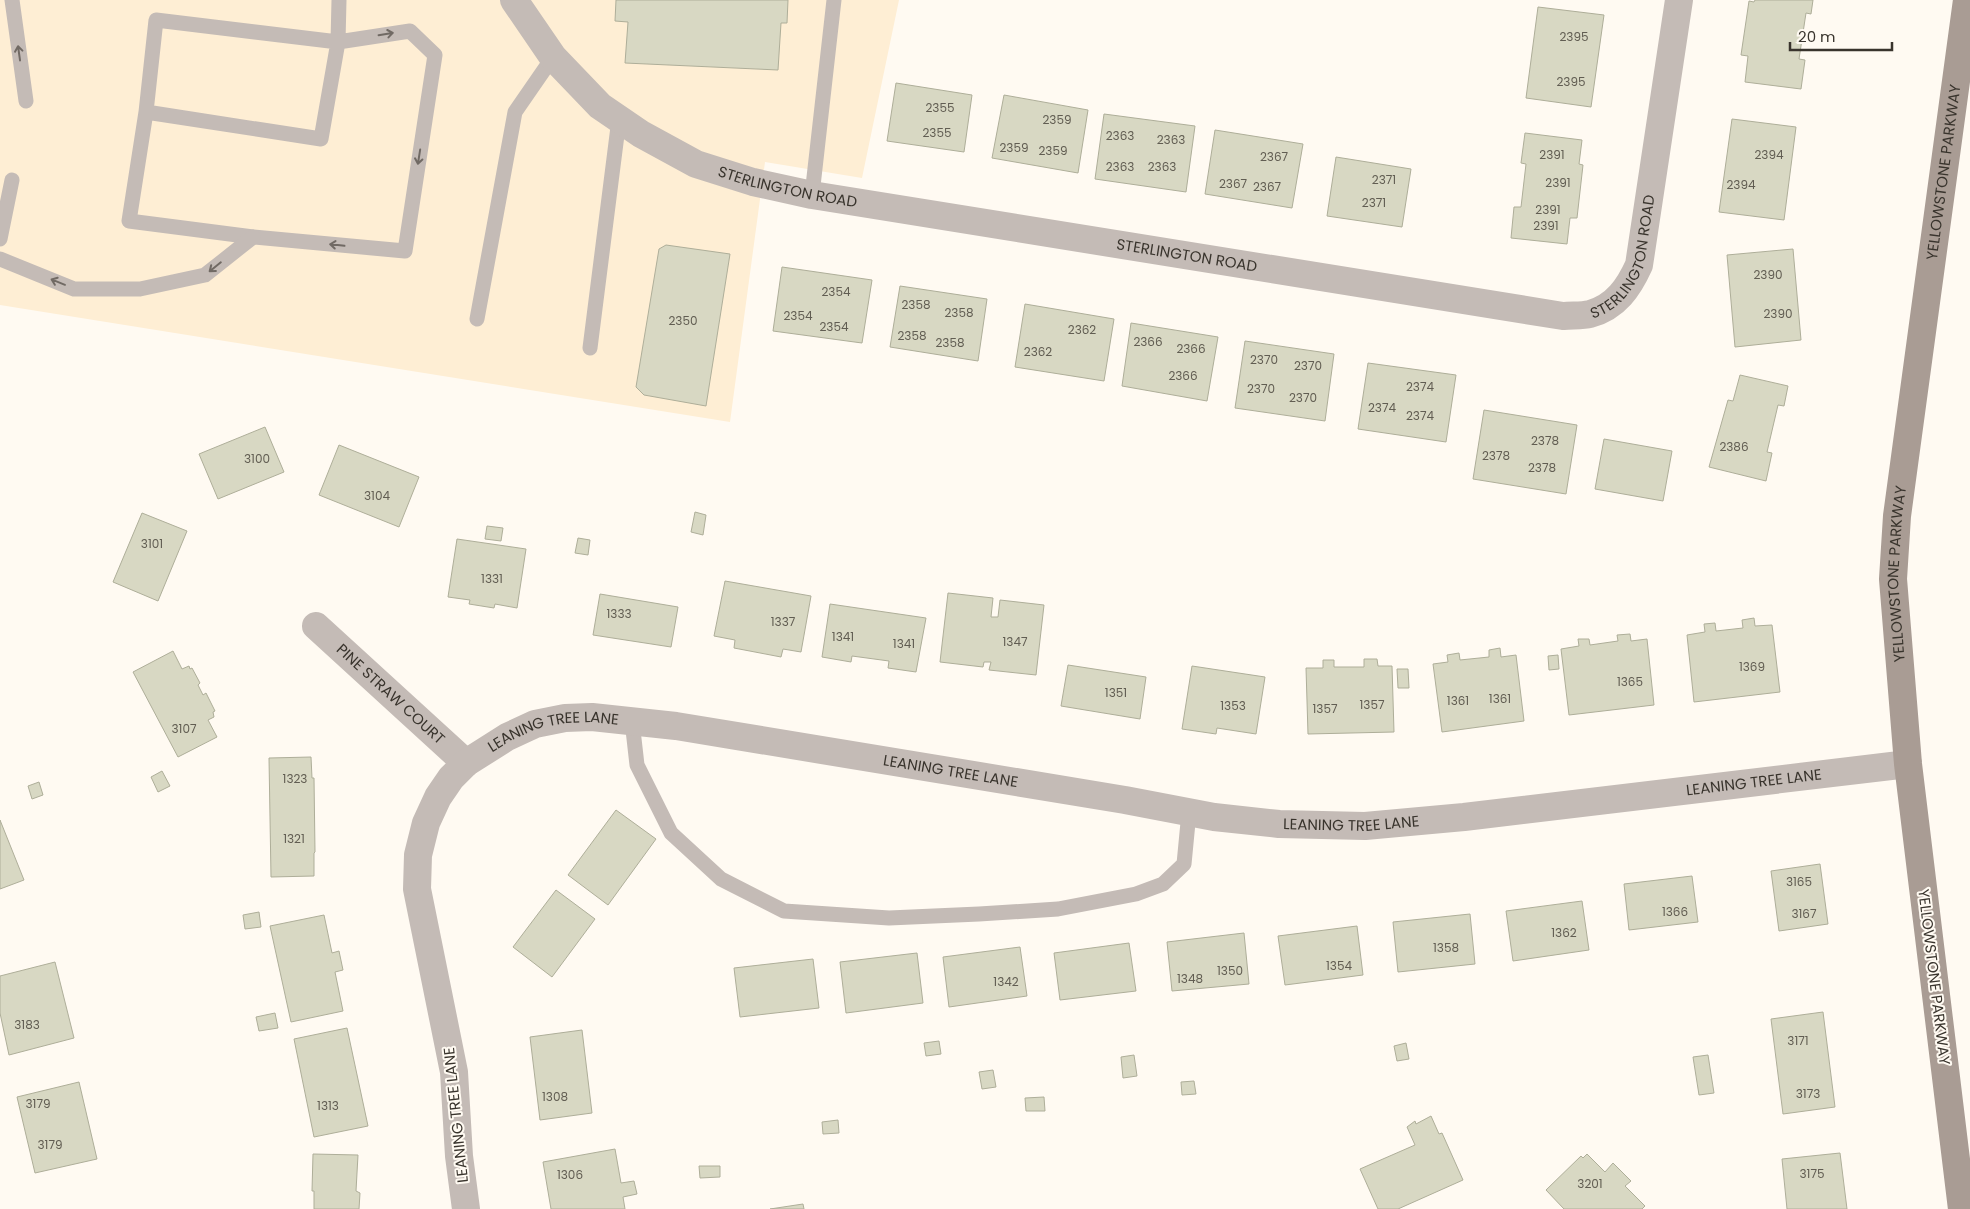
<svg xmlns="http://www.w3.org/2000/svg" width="1970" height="1209" font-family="Poppins,sans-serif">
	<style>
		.built { fill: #feeed4 }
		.building { fill: #d8d8c3; stroke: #aeae99 }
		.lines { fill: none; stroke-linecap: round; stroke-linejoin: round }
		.lane { stroke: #c4bbb6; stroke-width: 15 }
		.street { stroke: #c4bbb6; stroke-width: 28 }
		.secondary { stroke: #a99c94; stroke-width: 28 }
		.oneway { stroke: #716a64 }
		.labels { text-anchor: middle; stroke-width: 4; stroke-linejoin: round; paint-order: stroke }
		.number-label { font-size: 12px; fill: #615d52 }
		.street-label { font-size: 15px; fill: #39342d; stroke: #fffaf2 }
	</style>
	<rect width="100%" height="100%" fill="#fffaf2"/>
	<path class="built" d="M0,0H899L862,178L765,162L730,422L0,305Z"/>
	<g class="building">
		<path d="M616,0H788L787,23H781L778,70L625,63L628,22L615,21Z"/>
		<path d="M1755,0H1813L1811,14L1806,13L1799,59L1805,60L1801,89L1745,82L1748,56L1741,55L1749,1L1754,2Z"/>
		<path d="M1538,7L1604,15L1591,107L1526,98Z"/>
		<path d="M896,83L972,95L964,152L887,141Z"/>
		<path d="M1004,95L1088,110L1078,173L992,158Z"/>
		<path d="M1104,114L1195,126L1186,192L1095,179Z"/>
		<path d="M1732,119L1796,127L1784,220L1719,212Z"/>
		<path d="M1215,130L1303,144L1292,208L1205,194Z"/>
		<path d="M1525,133L1582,140L1579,164L1583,165L1577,218H1570L1567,244L1511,238L1514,207H1521L1526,164L1521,163Z"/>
		<path d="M1336,157L1411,169L1402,227L1327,216Z"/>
		<path d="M666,245L730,254L706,406L644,395L636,387L659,249Z"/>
		<path d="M1793,249L1801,340L1735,347L1727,255Z"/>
		<path d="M782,267L872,280L862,343L773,331Z"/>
		<path d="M900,286L987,299L978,361L890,347Z"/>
		<path d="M1025,304L1114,319L1104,381L1015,367Z"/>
		<path d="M1131,323L1218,337L1207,401L1122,386Z"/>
		<path d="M1245,341L1334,354L1325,421L1235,408Z"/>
		<path d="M1368,363L1456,375L1446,442L1358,429Z"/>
		<path d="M1740,375L1788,386L1784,406L1778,405L1767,452L1772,453L1766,481L1709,467L1728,400L1733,401Z"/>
		<path d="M1484,410L1577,425L1566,494L1473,479Z"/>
		<path d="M265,427L284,472L218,499L199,454Z"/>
		<path d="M1604,439L1672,451L1663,501L1595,489Z"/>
		<path d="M339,445L419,477L399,527L319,495Z"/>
		<path d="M695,512L706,515L703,535L691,532Z"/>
		<path d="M142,513L187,531L158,601L113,582Z"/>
		<path d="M487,526L503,528L501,541L485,539Z"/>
		<path d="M578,538L590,540L588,555L575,553Z"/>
		<path d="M457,539L526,549L517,608L495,604L494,608L469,604L470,600L448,597Z"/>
		<path d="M725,581L811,596L801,652L783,649L781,657L734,648L735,640L714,636Z"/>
		<path d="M948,593L993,598L991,617H998L1000,600L1044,605L1036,675L989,670L991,662H984L983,667L940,662Z"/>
		<path d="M600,594L678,607L671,647L593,635Z"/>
		<path d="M830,604L926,618L916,672L888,668L889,661L852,656L851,662L822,657Z"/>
		<path d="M1754,618L1755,626L1772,625L1780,692L1694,702L1687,635L1705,632L1704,624L1715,623L1716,631L1743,628L1742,620Z"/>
		<path d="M1630,634L1631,641L1647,639L1654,705L1569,715L1561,649L1579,646L1578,639H1589L1590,645L1618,641L1617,635Z"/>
		<path d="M1500,648L1501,657L1516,655L1524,721L1442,732L1433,664L1448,662L1447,655L1459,653L1460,660L1489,657V650Z"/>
		<path d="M173,651L182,669L189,666L190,669L192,668L200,683L198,685L203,695L206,693L215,711L213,712L214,717L208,720L217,737L178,757L133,672Z"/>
		<path d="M1558,655L1559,669L1549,670L1548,656Z"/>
		<path d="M1364,659H1377L1378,666H1392L1394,732L1308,734L1306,668H1323V660H1334V667H1364Z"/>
		<path d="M1068,665L1146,677L1140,719L1061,706Z"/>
		<path d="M1192,666L1265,677L1256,734L1217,728L1216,734L1182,729Z"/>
		<path d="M1397,669H1408L1409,688H1398Z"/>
		<path d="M311,757L312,778H314L315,852L314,853V876L271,877L269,758Z"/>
		<path d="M162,771L170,786L158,792L151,777Z"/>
		<path d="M39,782L43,795L32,799L28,786Z"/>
		<path d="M616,810L656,839L608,905L568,875Z"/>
		<path d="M0,820L24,880L0,889Z"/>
		<path d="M1820,864L1828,924L1779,931L1771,871Z"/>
		<path d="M1692,876L1698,922L1629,930L1624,884Z"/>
		<path d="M556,890L595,919L552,977L513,947Z"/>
		<path d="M1582,901L1589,950L1513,961L1506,911Z"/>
		<path d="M259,912L261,927L245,929L243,915Z"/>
		<path d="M1470,914L1475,964L1398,972L1393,922Z"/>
		<path d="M324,915L332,953L339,951L343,970L335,972L343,1011L291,1022L270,926Z"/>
		<path d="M1357,926L1363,975L1285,985L1278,936Z"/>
		<path d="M1244,933L1249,984L1172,991L1167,942Z"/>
		<path d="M1129,943L1136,991L1060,1000L1054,953Z"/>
		<path d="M1020,947L1027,996L949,1007L943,957Z"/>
		<path d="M917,953L923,1003L846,1013L840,962Z"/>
		<path d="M813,959L819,1008L740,1017L734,968Z"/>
		<path d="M55,962L74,1038L9,1055L0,1013V976Z"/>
		<path d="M1823,1012L1835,1107L1783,1114L1771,1019Z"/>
		<path d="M275,1013L278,1028L259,1031L256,1017Z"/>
		<path d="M347,1028L368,1126L314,1137L294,1039Z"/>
		<path d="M582,1030L592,1113L540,1120L530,1037Z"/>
		<path d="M939,1041L941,1054L926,1056L924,1043Z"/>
		<path d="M1406,1043L1409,1059L1397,1061L1394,1046Z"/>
		<path d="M1134,1055L1137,1076L1123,1078L1121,1057Z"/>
		<path d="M1708,1055L1714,1093L1699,1095L1693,1057Z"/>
		<path d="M993,1070L996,1087L982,1089L979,1072Z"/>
		<path d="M1194,1081L1196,1094L1182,1095L1181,1082Z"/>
		<path d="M79,1082L97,1159L35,1173L17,1097Z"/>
		<path d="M1044,1097L1045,1111H1026L1025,1098Z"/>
		<path d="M1431,1116L1439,1134L1442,1133L1463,1180L1398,1209H1378L1360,1169L1415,1145L1407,1127L1415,1121L1416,1124Z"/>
		<path d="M838,1120L839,1133L823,1134L822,1122Z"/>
		<path d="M615,1149L621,1183L634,1181L637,1194L623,1197L625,1209H551L543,1162Z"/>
		<path d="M1840,1153L1847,1209H1787L1782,1159Z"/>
		<path d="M313,1154L358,1155L356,1191L360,1193L359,1209H314V1191H312Z"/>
		<path d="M1587,1154L1605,1172L1613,1163L1631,1181L1625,1186L1645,1206L1642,1209H1564L1546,1190L1581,1156L1583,1158Z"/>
		<path d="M699,1166H720V1177L700,1178Z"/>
		<path d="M803,1204L804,1209H770Z"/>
	</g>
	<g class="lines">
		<g class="lane">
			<path d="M12,0L26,101"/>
			<path d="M146,112L156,20L338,42L410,31L435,55L405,251L253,237L129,221L146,112L321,139L338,42L339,0"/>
			<path d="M812,195L834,0"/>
			<path d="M0,239L12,180"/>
			<path d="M0,259L74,289H140L205,275L253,237"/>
			<path d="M477,319L515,112L553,57"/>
			<path d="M590,348L619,119"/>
			<path d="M632,721L637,765L671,833L721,879L784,911L889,918L979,914L1058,909L1136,894L1163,884L1184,864L1189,812"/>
		</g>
		<g class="street">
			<path id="s1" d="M514,0L553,57L600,106L641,134L696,164L753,182L812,195L1563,316C1571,315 1582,316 1590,314C1616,307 1629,287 1639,265L1679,0"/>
			<path id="s2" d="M316,626L466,763"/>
			<path id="s3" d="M466,1209L459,1156L454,1072L417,889L418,855L426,823L438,797L451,778L466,763L507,737L535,724L565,718L592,717L676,726L1125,800L1214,817L1279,824L1365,826L1464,817L1908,764"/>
		</g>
		<path class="secondary" id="s4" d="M1962,1209L1908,764L1893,579L1897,516L1967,0"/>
	</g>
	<defs><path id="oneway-shaft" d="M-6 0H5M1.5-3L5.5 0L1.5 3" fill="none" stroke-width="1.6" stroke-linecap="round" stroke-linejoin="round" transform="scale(1.25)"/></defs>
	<g class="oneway">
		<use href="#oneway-shaft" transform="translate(386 34) rotate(-9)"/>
		<use href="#oneway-shaft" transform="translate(19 53) rotate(-98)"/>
		<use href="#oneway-shaft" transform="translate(419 157) rotate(99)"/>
		<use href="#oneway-shaft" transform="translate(337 245) rotate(-174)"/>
		<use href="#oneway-shaft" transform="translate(215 267) rotate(141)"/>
		<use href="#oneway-shaft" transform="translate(58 282) rotate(-158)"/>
	</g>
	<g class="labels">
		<g class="number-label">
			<text x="1574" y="41">2395</text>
			<text x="1571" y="86">2395</text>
			<text x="940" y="112">2355</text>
			<text x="1057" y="124">2359</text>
			<text x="937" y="137">2355</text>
			<text x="1120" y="140">2363</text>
			<text x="1171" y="144">2363</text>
			<text x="1014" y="152">2359</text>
			<text x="1053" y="155">2359</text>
			<text x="1552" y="159">2391</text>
			<text x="1769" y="159">2394</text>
			<text x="1274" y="161">2367</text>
			<text x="1120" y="171">2363</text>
			<text x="1162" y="171">2363</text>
			<text x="1384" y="184">2371</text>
			<text x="1558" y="187">2391</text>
			<text x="1233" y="188">2367</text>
			<text x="1741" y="189">2394</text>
			<text x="1267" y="191">2367</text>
			<text x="1374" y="207">2371</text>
			<text x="1548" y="214">2391</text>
			<text x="1546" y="230">2391</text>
			<text x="1768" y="279">2390</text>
			<text x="836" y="296">2354</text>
			<text x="916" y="309">2358</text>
			<text x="959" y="317">2358</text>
			<text x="1778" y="318">2390</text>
			<text x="798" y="320">2354</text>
			<text x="683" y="325">2350</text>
			<text x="834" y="331">2354</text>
			<text x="1082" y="334">2362</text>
			<text x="912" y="340">2358</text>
			<text x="1148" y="346">2366</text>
			<text x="950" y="347">2358</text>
			<text x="1191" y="353">2366</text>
			<text x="1038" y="356">2362</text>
			<text x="1264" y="364">2370</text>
			<text x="1308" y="370">2370</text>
			<text x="1183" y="380">2366</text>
			<text x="1420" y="391">2374</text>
			<text x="1261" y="393">2370</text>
			<text x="1303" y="402">2370</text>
			<text x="1382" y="412">2374</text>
			<text x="1420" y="420">2374</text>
			<text x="1545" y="445">2378</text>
			<text x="1734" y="451">2386</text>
			<text x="1496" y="460">2378</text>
			<text x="257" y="463">3100</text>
			<text x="1542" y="472">2378</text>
			<text x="377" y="500">3104</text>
			<text x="152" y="548">3101</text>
			<text x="492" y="583">1331</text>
			<text x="619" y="618">1333</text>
			<text x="783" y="626">1337</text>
			<text x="843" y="641">1341</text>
			<text x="1015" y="646">1347</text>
			<text x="904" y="648">1341</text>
			<text x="1752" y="671">1369</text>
			<text x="1630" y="686">1365</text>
			<text x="1116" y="697">1351</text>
			<text x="1500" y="703">1361</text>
			<text x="1458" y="705">1361</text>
			<text x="1372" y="709">1357</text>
			<text x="1233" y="710">1353</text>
			<text x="1325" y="713">1357</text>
			<text x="184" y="733">3107</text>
			<text x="295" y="783">1323</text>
			<text x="294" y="843">1321</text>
			<text x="1799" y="886">3165</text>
			<text x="1675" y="916">1366</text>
			<text x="1804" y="918">3167</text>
			<text x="1564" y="937">1362</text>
			<text x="1446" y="952">1358</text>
			<text x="1339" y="970">1354</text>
			<text x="1230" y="975">1350</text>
			<text x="1190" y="983">1348</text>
			<text x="1006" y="986">1342</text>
			<text x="27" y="1029">3183</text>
			<text x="1798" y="1045">3171</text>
			<text x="1808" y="1098">3173</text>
			<text x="555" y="1101">1308</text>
			<text x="38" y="1108">3179</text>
			<text x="328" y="1110">1313</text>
			<text x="50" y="1149">3179</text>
			<text x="1812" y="1178">3175</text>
			<text x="570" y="1179">1306</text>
			<text x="1590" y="1188">3201</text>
		</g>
		<g class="street-label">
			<text dy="5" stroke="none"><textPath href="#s4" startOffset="1044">YELLOWSTONE PARKWAY</textPath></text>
			<text dy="5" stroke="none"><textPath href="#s1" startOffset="344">STERLINGTON ROAD</textPath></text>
			<text dy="5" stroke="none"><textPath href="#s1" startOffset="1229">STERLINGTON ROAD</textPath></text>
			<text dy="5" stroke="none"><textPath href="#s1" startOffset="749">STERLINGTON ROAD</textPath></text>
			<text dy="5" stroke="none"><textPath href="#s4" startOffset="639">YELLOWSTONE PARKWAY</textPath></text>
			<text dy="5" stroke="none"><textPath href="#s2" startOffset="101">PINE STRAW COURT</textPath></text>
			<text dy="5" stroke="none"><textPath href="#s3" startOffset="560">LEANING TREE LANE</textPath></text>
			<text dy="5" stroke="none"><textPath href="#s3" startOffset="964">LEANING TREE LANE</textPath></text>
			<text dy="5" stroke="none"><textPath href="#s3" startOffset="1774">LEANING TREE LANE</textPath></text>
			<text dy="5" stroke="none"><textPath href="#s3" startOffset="1369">LEANING TREE LANE</textPath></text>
			<text transform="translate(1934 977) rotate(83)" y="5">YELLOWSTONE PARKWAY</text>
			<text transform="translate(456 1115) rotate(-96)" y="5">LEANING TREE LANE</text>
		</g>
	</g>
	<path d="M1790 42v8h102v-8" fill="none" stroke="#39342d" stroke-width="2.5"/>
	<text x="1798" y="42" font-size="15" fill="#39342d" stroke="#fffaf2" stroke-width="4" paint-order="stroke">20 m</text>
</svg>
